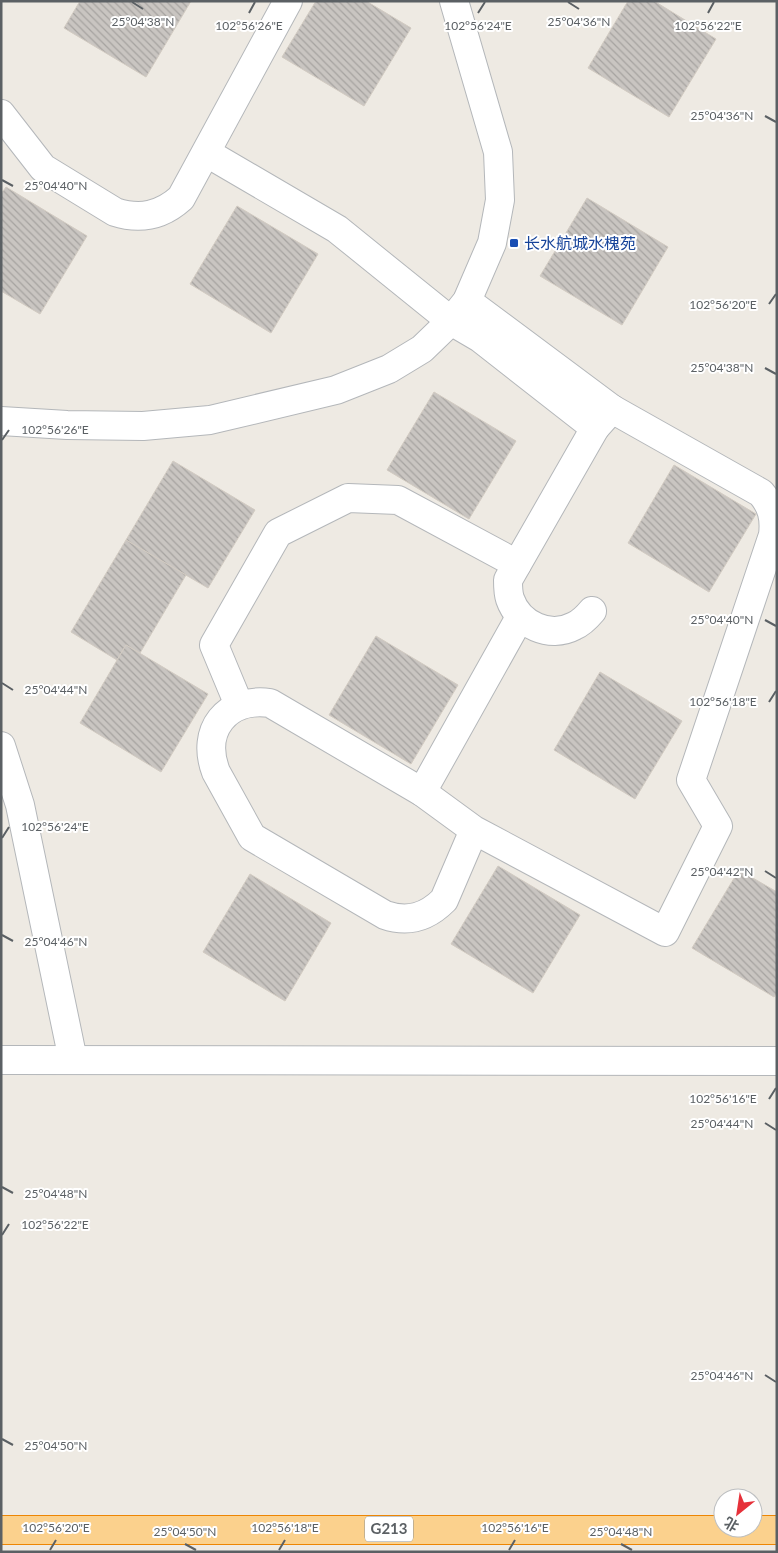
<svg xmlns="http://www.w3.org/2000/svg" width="778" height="1553" font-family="Lato,'Noto Sans SC',sans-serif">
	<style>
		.building { fill: url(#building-back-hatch); stroke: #d2cbc2 }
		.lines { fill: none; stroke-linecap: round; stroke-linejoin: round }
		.minor-casing { stroke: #b4b7ba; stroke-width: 30 }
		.highway-casing { stroke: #ed8604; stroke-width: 30 }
		.minor { stroke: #fff; stroke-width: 28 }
		.highway { stroke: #fbd18d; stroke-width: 28 }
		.ticks { fill: none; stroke: #5b6064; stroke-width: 2 }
		.transit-dot { fill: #1a4fb4; stroke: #fff; stroke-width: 2 }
		.labels { text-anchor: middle; stroke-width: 4; stroke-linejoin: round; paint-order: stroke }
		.shield { fill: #fff; stroke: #8c9092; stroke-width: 1 }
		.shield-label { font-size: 15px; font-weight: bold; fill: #5b6064 }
		.transit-label { font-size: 16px; fill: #164399; stroke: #fff; text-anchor: start }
		.ticks-label { font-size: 12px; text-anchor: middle; fill: #5b6064; stroke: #fff; stroke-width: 4; stroke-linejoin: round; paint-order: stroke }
	</style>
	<defs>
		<pattern id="building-back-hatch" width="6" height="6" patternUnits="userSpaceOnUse" patternTransform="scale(1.25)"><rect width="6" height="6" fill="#c9c5c1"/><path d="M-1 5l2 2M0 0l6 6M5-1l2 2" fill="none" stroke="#a6a3a0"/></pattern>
	</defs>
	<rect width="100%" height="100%" fill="#eeeae3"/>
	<g class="building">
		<path d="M80,1H191L146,77L64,28Z"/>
		<path d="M316,1H366L411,28L364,106L282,57Z"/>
		<path d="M628,1H654L716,39L669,117L588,68Z"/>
		<path d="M6,187L87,236L40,314L1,291V194Z"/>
		<path d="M587,198L668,247L622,325L540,276Z"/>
		<path d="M237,206L318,254L271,333L190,284Z"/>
		<path d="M434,392L516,441L469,519L387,470Z"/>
		<path d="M173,461L255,510L208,588L126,540Z"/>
		<path d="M674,465L756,514L709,592L628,543Z"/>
		<path d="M126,540L186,575L140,653L126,645L117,660L71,632Z"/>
		<path d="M376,636L458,685L411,764L329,715Z"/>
		<path d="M126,645L208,694L161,772L80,723Z"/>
		<path d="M600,672L682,721L635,799L554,750Z"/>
		<path d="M498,866L580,915L533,993L451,944Z"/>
		<path d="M739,870L777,892V992L774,997L692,948Z"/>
		<path d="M250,874L331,923L285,1001L203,952Z"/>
	</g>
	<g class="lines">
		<defs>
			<g id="minor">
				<path d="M1,114L43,168L115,212C140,220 161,216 181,198L288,1"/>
				<path d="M207,153L337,229L451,321L480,338L595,428L612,409L467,301"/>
				<path d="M1,421L67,425L143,426L210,420L336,390L389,369L422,349L451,321L467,301L492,243L500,200L498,152L454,1"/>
				<path d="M592,611C587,617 581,623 574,626C550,639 519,625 510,599C508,593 508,586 508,580L595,428"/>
				<path d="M239,705L214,645L278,533L348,498L398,500L517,564"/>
				<path d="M1,746L20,805L73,1060"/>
				<path d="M422,792L520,617"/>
				<path d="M474,830L444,900C427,917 408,923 385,915L252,837L216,772C200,730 227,697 270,703L422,792L474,830L665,932L718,826L691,780L773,535C775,518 772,506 761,493L612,409"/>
				<path d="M1,1060L777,1061"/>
			</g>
			<path id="highway" d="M1,1530H777"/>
		</defs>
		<use href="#minor" class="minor-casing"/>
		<use href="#highway" class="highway-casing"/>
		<use href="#minor" class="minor"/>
		<use href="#highway" class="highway"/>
	</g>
	<path class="ticks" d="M132,2L143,9M568,2L579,9M249,13L255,2M478,13L485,2M708,13L714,2M765,116L776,122M2,180L13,186M769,304L776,294M765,368L776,374M2,440L9,430M765,620L776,626M2,683L13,690M769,702L776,691M2,838L9,827M765,871L776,878M2,935L13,941M769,1099L776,1088M765,1123L776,1130M2,1187L13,1193M2,1235L9,1224M765,1375L776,1382M2,1439L13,1445M185,1544L196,1550M621,1544L632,1550M50,1550L56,1540M279,1550L285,1540M509,1550L515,1540"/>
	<rect class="transit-dot" x="509" y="238" width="10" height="10" rx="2.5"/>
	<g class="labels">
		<rect class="shield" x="365" y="1516.5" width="48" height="25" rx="4"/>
		<g class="shield-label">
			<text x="389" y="1534">G213</text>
		</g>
		<g class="transit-label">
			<text x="524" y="249">长水航城水槐苑</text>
		</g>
	</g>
	<g class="ticks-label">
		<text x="143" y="26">25°04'38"N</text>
		<text x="579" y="26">25°04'36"N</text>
		<text x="249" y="30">102°56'26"E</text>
		<text x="478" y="30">102°56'24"E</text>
		<text x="708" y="30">102°56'22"E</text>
		<text x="722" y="120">25°04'36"N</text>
		<text x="56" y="190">25°04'40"N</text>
		<text x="723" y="309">102°56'20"E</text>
		<text x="722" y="372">25°04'38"N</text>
		<text x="55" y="434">102°56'26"E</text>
		<text x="722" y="624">25°04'40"N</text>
		<text x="56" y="694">25°04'44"N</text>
		<text x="723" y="706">102°56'18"E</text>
		<text x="55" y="831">102°56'24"E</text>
		<text x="722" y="876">25°04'42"N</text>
		<text x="56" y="946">25°04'46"N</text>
		<text x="723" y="1103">102°56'16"E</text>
		<text x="722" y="1128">25°04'44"N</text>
		<text x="56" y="1198">25°04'48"N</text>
		<text x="55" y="1229">102°56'22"E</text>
		<text x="722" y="1380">25°04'46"N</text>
		<text x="56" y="1450">25°04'50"N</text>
		<text x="56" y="1532">102°56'20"E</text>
		<text x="285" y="1532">102°56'18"E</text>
		<text x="515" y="1532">102°56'16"E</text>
		<text x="185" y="1536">25°04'50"N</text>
		<text x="621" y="1536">25°04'48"N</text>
	</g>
	<rect width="778" height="1553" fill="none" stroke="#5b6064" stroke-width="5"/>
	<g transform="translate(738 1513) rotate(210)"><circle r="24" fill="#ffffff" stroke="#bdbfc1"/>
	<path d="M0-4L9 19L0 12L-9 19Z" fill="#e6313a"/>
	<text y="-8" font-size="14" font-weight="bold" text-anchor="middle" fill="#5b6064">北</text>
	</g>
</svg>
